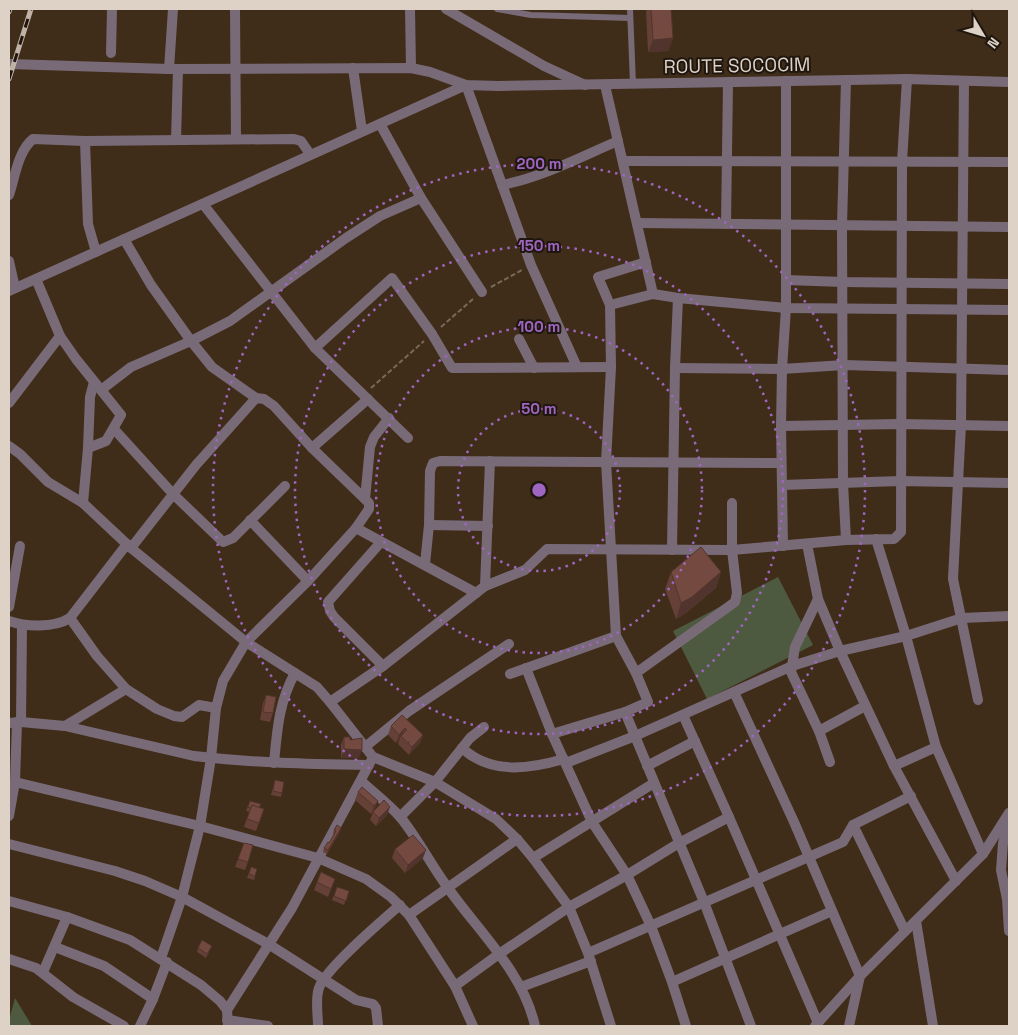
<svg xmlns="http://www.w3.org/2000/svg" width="1018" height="1035" font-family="'Space Grotesk',sans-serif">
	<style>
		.green { fill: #4e5a40 }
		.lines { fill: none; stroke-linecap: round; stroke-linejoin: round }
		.path { stroke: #796958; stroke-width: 2; stroke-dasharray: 5 2.5; stroke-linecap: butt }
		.service { stroke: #796a78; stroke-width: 6 }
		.minor { stroke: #796a78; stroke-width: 10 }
		.tertiary { stroke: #796a78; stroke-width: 10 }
		.rail-casing { stroke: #c0b3a6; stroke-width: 5 }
		.rail { stroke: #1f170f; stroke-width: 3; stroke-dasharray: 9; stroke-linecap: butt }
		.wall { fill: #644037 }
		.shaded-wall { fill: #51342d }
		.building { fill: #744a40; stroke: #51342d }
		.ring { fill: none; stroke: #9e66c1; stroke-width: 2.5; stroke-dasharray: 2.5 5 }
		.labels { text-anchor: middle; stroke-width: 4; stroke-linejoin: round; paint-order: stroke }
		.street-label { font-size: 19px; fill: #ded2c6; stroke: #1f170f }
		.centre { fill: #9e66c1; stroke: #1f170f; stroke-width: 2.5 }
		.ring-label { font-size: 15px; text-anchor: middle; font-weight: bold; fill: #9e66c1; stroke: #1f170f; stroke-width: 4; stroke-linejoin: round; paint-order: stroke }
	</style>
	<rect width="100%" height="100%" fill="#3f2d19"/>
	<g class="green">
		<path d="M778,577L813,645L707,699L673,631Z"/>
		<path d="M15,998L32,1026H9V1020Z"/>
	</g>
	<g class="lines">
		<g class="path">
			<path d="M491,287L522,270"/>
			<path d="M441,327L473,299"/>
			<path d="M371,388L424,341"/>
		</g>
		<g class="service">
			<path d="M497,9L531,15L630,18"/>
			<path d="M630,9L633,84"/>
		</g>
		<g class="minor">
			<path d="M235,9L236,139"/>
			<path d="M410,9L411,68"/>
			<path d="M446,9L544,66L585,85"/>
			<path d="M111,53L112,9"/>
			<path d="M353,68L362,131"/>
			<path d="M169,69L173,9"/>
			<path d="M964,81L961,425L953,579L978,700"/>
			<path d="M605,85L653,294"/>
			<path d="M380,124L421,198L482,292"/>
			<path d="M176,140L178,69"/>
			<path d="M85,141L88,224L96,252"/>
			<path d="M623,161L1009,162"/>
			<path d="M502,185C543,177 580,157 618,141"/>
			<path d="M9,195C15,177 18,151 33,139L85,141L294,139L301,141L310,154"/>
			<path d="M203,204L315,348L408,438"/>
			<path d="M637,223L1009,227"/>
			<path d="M726,224L728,82"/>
			<path d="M124,239L151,285L191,341L212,367L256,398L264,399L274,406L312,448L369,503V509L356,528L308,581L246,642L223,681L216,708L211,758L200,826L182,897L161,958"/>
			<path d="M9,261L15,288"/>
			<path d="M36,279L60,336L76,359L121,415L106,441L88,448"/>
			<path d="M786,280L843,282L1009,284"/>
			<path d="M9,291L466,85L531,265L577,367"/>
			<path d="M610,305L653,294L678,298L786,308L1009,310"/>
			<path d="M519,339L534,368"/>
			<path d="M315,348L392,278L432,334L452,368L611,367"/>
			<path d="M675,368L782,369L844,365L1009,370"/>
			<path d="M101,390L131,367L191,341L230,321L346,238L380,216L421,198"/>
			<path d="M9,403L60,336"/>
			<path d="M781,426L900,424L1009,426"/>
			<path d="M114,429L173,494L223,542L233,538L285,486"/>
			<path d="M9,446L20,454L48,482L83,503L131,548L246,642L317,687L330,702L373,757L435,782L496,819L517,839L533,858L569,907L588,953L611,1026"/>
			<path d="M312,448L368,399"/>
			<path d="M782,485L900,481L1009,483"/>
			<path d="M365,499L370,447L374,437L389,418"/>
			<path d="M83,503L88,448L90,397L94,382"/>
			<path d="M250,520L308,581"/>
			<path d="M429,525L488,526"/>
			<path d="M356,528L476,593"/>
			<path d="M876,539L906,636L936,747L983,854"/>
			<path d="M846,540L843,483L842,225L846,80"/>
			<path d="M381,542L328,602L330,611L334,617L383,666"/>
			<path d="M807,544L818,599L840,651L894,766L956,881"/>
			<path d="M783,546L781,426L782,369L786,308V81"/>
			<path d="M131,548L196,465L256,398"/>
			<path d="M672,550L675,368L678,298"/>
			<path d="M425,564L429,525L430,471L433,463L440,461L781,463"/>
			<path d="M485,586L490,461"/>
			<path d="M818,599L795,647L791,672L819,731L830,762"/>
			<path d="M9,607L20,546"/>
			<path d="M70,618L97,656L126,689L157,709L174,716L182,717L199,705L216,708"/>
			<path d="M9,621C26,627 54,628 70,618L127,544"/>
			<path d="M526,668L552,734L592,822L627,875L651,926L672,982L686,1026"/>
			<path d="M636,673L735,602L737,593L732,550V503"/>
			<path d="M510,674L616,636"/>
			<path d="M734,692L794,822L860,976L849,1026"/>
			<path d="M330,702L383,666L485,586L525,570L547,549L732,550L846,540L894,539L901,532L902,162L907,79"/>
			<path d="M625,712L704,902L751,1026"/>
			<path d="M683,715L729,817L818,1023"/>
			<path d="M21,722L22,625"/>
			<path d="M9,723L21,722L65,726L194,756C252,763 310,764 369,765"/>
			<path d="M65,726L126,689"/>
			<path d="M819,731L865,706"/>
			<path d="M552,734L625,712L648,702L636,673L616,636L606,462L611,367L610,305L598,277L646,262"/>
			<path d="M365,747L409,711L509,644"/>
			<path d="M462,748C491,775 529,769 564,759"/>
			<path d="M274,763C277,731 279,701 295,673"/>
			<path d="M566,763L635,736L792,666L840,651L906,636L962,618L1009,616"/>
			<path d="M647,766L695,741"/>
			<path d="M894,766L936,747"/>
			<path d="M361,781C374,793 389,804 401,818C418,839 431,865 448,888C479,932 523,972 535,1026"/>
			<path d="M15,782L200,826L318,858L366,879L391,897L409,915L455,986L473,1026"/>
			<path d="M9,816L15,782L17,722"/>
			<path d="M400,817L435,782L470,738L484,727"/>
			<path d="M1009,820L1003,843L1001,870L1007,899L1009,931"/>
			<path d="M853,825L905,931"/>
			<path d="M9,844L115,871L145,881L182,897L270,945L356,1000L373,1004L376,1008L378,1026"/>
			<path d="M533,858L654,783"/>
			<path d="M9,901L67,917L130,940L201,985L220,1001L227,1010"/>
			<path d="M409,915L517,839"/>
			<path d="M916,921L933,1026"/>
			<path d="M55,947L104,966L153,999"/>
			<path d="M588,953L843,842L853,825L911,796"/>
			<path d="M9,959L36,968L73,997L124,1026"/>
			<path d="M43,972L67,917"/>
			<path d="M672,982L832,911"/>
			<path d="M455,986L499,954L569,907L627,875L679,843L729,817"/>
			<path d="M521,987L591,961"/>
			<path d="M227,1020L268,1026"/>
			<path d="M140,1026L153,999L167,962"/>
			<path d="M228,1026L227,1010L292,908L371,761"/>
			<path d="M318,1026C318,1014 315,999 319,988C325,969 383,920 400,905"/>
			<path d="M815,1026L860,976L983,854L1009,813"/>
		</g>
		<path class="tertiary" d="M9,64L169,69L411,68L430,72L466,85L498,86L907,79L1009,82"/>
		<defs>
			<g id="rail">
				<path d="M9,12L10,9"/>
				<path d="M9,79L31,9"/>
			</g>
		</defs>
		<use href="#rail" class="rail-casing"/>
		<use href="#rail" class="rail"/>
	</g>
	<g class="wall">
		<path d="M647,9H671L673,38L668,51L648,52L646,12Z"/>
		<path d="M671,572H721L716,588L686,613L676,619L665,589Z"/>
		<path d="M266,695L273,713L270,722L260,720L263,703Z"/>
		<path d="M402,715L423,735L420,743L409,755L405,751L406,750L405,751L398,744L400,738L396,743L388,735L391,726Z"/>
		<path d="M344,737L350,740L359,758H341V745Z"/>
		<path d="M275,780L282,793L281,797L271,795Z"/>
		<path d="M358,792L378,801L375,809L371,814L355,800Z"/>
		<path d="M250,801L259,808L264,809L256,831L244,827L249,812L246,811Z"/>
		<path d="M373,812L387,815L376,826L370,820Z"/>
		<path d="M341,828L340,832L327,854L323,852L324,848L329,843L334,835L333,834L334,830Z"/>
		<path d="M244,843L248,862L245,870L235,867Z"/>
		<path d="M395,849L423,858L405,873L392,858Z"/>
		<path d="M251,867L257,869L254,880L247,878Z"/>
		<path d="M335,879L328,897L314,890L317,882Z"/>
		<path d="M337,887L349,891L344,905L332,900Z"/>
		<path d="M198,948L210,950L206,958L197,952Z"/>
	</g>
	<g class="shaded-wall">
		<path d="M673,38L668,51L648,52L653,40Z"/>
		<path d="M721,572L716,588L686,613L676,619L681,603Z"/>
		<path d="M405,728L402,736H401L396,743L399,735Z"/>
		<path d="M423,735L420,743L409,755L412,747Z"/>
		<path d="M344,749L362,750L359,758H341Z"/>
		<path d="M378,801L375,809L371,814L374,806Z"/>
		<path d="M390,807L387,815L376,826L379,818Z"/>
		<path d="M341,828L340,832L327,854L328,850Z"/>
		<path d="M426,850L423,858L405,873L408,865Z"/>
	</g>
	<g class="building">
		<path d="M651,9H671L673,38L653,40Z"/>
		<path d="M701,547L721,572L692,597L681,603L671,572Z"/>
		<path d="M266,695L276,697L273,713L263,712Z"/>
		<path d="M402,715L423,735L412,747L408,743L410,741L408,743L401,736L407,730L405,728L399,735L391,726Z"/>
		<path d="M344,737H350V740L362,738V750L344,749Z"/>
		<path d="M275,780L284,782L282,793L273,791Z"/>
		<path d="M362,787L378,801L374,806L358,792Z"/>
		<path d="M384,800L390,807L379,818L373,812Z"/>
		<path d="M250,801L261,804L259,808L252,805L251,808L248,807Z"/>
		<path d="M252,805L264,809L259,823L247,819Z"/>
		<path d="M337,825L341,828L328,850L324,848L328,842L329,843L336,831L334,830Z"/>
		<path d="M413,835L426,850L408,865L395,849Z"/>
		<path d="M244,843L253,845L248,862L238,859Z"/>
		<path d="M251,867L257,869L255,876L249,874Z"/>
		<path d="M321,872L335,879L331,889L317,882Z"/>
		<path d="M337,887L349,891L346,901L334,896Z"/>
		<path d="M202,940L212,946L207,954L198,948Z"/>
	</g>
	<g class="ring">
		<circle cx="539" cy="490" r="81"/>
		<circle cx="539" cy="490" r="163"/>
		<circle cx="539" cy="490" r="244"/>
		<circle cx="539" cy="490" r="326"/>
	</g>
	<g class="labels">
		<g class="street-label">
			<text transform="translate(737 65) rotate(-1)" y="7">ROUTE SOCOCIM</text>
		</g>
	</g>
	<circle cx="539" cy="490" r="8" class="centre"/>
	<g class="ring-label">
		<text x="539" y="169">200 m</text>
		<text x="539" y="251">150 m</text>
		<text x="539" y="332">100 m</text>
		<text x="539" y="414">50 m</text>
	</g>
	<rect width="1018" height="1035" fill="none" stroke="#ded2c6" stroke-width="20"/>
	<g transform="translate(983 35) rotate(128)" stroke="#1f170f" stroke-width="4" paint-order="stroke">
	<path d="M0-4L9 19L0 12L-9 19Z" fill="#ded2c6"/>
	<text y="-8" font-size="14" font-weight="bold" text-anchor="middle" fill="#ded2c6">N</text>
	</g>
</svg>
